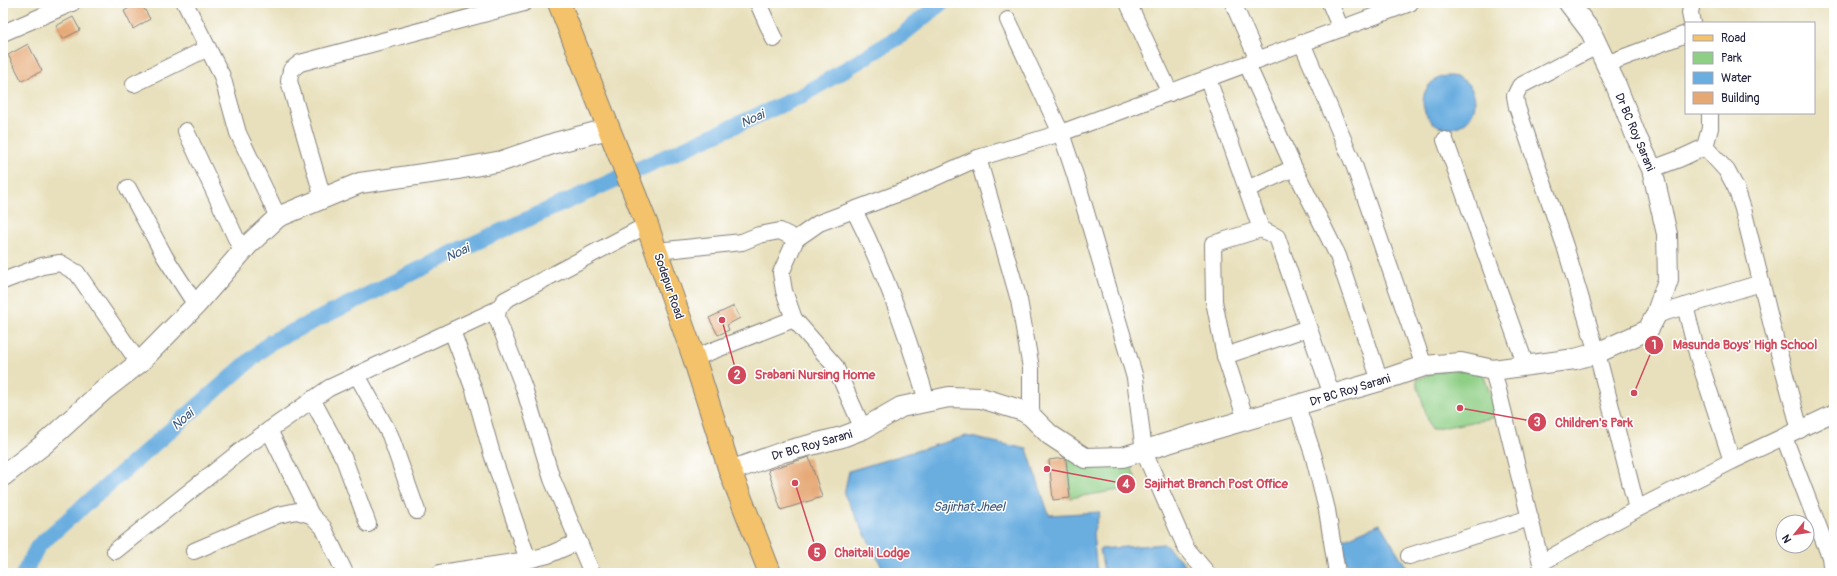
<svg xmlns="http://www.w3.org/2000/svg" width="1837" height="576" font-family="Pangolin,sans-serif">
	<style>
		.green { fill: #8fcf85; stroke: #587860 }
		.water { fill: #6aaee0; stroke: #46688e }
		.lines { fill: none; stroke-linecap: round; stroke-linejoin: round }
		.canal { stroke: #6aaee0; stroke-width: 16 }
		.building { fill: #e6a976 }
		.minor-casing { stroke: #85817c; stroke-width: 18 }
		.tertiary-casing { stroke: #85817c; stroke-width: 22 }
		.primary-casing { stroke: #85817c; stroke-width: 24 }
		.minor { stroke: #fff; stroke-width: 16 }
		.tertiary { stroke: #fff; stroke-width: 20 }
		.primary { stroke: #f3c26a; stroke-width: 22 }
		.labels { text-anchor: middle; stroke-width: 3; stroke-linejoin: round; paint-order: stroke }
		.street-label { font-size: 12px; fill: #22223b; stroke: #fff }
		.water-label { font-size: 13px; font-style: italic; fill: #3f5a7d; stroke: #fff }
		.leader { fill: none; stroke: #d1495b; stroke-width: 1.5 }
		.callout-dot { fill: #d1495b; stroke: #fff; stroke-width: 1.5 }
		.mark-label { font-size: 12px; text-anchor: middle; font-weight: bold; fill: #fff }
		.callout-label { font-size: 13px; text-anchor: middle; font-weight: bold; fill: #d1495b; stroke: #fff; stroke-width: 3; stroke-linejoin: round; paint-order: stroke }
	</style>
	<rect width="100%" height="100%" fill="#fff"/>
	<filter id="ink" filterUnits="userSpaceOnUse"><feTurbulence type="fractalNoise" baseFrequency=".025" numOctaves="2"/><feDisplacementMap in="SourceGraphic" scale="8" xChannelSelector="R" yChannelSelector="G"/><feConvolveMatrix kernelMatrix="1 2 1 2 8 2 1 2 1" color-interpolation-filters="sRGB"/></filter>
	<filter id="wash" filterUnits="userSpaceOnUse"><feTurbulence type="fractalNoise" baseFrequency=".012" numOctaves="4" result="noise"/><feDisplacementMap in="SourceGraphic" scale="16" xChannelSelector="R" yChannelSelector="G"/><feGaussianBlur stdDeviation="0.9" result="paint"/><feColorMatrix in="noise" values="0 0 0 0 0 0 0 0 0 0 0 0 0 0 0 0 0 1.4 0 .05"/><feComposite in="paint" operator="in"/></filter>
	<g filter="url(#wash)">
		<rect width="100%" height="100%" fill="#e8e0bc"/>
		<g class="green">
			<path d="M1450,369L1483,374L1492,399L1497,417L1431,430L1416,380L1430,374Z"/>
			<path d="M1066,458L1083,459L1129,458L1138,487L1070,498Z"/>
		</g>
		<g class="water">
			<circle cx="1449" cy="102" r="26"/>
			<path d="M966,436L1027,449L1049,515L1100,512L1093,533L1097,573H885L844,494L849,471Z"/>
			<path d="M1380,524L1410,573H1350L1340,541Z"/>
			<path d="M1164,544L1194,573H1104L1100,549Z"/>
		</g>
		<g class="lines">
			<path class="canal" d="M24,573L38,546L271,342L459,250L803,95L902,35L941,3"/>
		</g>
		<g id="blocks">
			<g class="building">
				<path d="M139,3H141L150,19L133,29L124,11Z"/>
				<path d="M73,17L80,30L63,39L56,26Z"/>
				<path d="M28,44L42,71L22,81L8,55Z"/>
				<path d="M734,306L740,318L727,325L729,330L718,335L709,318Z"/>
				<path d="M809,457L822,497L781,510L768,470Z"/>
				<path d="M1064,458L1066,459L1070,498L1053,500L1049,460Z"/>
			</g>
		</g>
	</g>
	<g filter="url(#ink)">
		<use href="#blocks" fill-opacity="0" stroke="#85817c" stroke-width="1"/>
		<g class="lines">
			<defs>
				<g id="minor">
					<path d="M185,3L222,76L238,133L278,217"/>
					<path d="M758,3L774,39"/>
					<path d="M1128,3L1170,93"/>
					<path d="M1233,3L1258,60"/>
					<path d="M1330,3L1341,29"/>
					<path d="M1692,3L1690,13L1692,23"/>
					<path d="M1008,20L1061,133L1075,175L1135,378L1144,452L1186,548L1207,573"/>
					<path d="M3,33L72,3"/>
					<path d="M1302,43L1354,165L1424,366"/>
					<path d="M1597,46L1520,86L1515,96L1517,107L1565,246L1597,353L1637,509"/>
					<path d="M1247,64L1294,168L1338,256L1380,381"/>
					<path d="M1606,64L1686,34"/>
					<path d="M1208,79L1261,229"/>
					<path d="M134,84L208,48"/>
					<path d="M186,131L242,251"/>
					<path d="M1445,140L1526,366"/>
					<path d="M1705,147L1727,171L1736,188L1743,209L1776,342L1800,430"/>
					<path d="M978,158L1061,133L1410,3"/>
					<path d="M1652,169L1679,159L1705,147L1710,128V113"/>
					<path d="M128,188L165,257L196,305"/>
					<path d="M1247,189L1294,168"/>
					<path d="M323,198L289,81L291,70L300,63L524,3"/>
					<path d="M854,210C885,271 908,336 927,401"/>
					<path d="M657,251L742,242L759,235L780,231L796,239"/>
					<path d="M3,281L42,266L60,263L77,273L139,363"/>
					<path d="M1685,306L1698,357L1732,461"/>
					<path d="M1656,315L1761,283"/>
					<path d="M794,319L784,291L781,273L796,239L819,223L910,189L978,158L1019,300L1031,368V416"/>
					<path d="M452,331L474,390L492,454L528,560"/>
					<path d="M1225,356L1308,328"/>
					<path d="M694,358L794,319L835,366L863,429"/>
					<path d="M1493,370L1541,563L1637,509L1732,461L1834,413"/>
					<path d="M357,375L390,435L417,511"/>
					<path d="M312,399L344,459L368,524"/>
					<path d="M1297,406L1313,454L1327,510L1337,573"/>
					<path d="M1246,420L1225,356L1214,301L1213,244L1261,229L1277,237L1332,395"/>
					<path d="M269,430L311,515"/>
					<path d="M1784,437L1830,557L1832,573"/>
					<path d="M115,551L248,445L329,388L498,309"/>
					<path d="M194,551L278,515L297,511L311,515L323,527L345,573"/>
					<path d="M1409,556L1530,518"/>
					<path d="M440,573L528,560L548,555L578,542"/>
					<path d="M592,573L552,479L524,388L497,318L498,309L505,300L647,225"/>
				</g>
				<g id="tertiary">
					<path d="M730,471L783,452L842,437L863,429L901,407L949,397L981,398L1023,411L1031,416L1050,435L1085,458L1123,457L1194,435L1380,381L1424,366L1461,363L1493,370L1575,359L1597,353L1648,330L1656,315L1668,280L1667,234L1652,169L1636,136L1616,85L1591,32L1569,3"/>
					<path d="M3,476L43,445L104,390L139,363L196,305L248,245L278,217L360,183L458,169L502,161L555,143L608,129"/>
				</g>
				<path id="primary" d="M559,3L647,225L694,358L730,471L770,573"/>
			</defs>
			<use href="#minor" class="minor-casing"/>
			<use href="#tertiary" class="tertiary-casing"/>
			<use href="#primary" class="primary-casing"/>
			<use href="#minor" class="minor"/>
			<use href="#tertiary" class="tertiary"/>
			<use href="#primary" class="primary"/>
		</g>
	</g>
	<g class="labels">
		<g class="street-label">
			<text transform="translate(1635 132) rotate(67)" y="4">Dr BC Roy Sarani</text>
			<text transform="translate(669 286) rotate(71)" y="4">Sodepur Road</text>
			<text transform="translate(1350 390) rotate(-17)" y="4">Dr BC Roy Sarani</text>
			<text transform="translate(812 445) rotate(-16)" y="4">Dr BC Roy Sarani</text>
		</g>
		<g class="water-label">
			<text transform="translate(752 118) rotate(-24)" y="5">Noai</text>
			<text transform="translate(457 252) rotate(-25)" y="5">Noai</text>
			<text transform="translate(182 419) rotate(-41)" y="5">Noai</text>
			<text x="969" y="511">Sajirhat Jheel</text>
		</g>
	</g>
	<path class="leader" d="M1634 393L1654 345M722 320L737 375M1460 408L1537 422M1047 469L1126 484M795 483L817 552"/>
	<g class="callout-dot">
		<circle cx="1634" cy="393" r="4"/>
		<circle cx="722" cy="320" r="4"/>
		<circle cx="1460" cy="408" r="4"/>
		<circle cx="1047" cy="469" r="4"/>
		<circle cx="795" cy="483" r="4"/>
		<circle cx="1654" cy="345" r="10"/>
		<circle cx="737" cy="375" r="10"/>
		<circle cx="1537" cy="422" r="10"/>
		<circle cx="1126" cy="484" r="10"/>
		<circle cx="817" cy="552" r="10"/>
	</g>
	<g class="mark-label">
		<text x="1654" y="349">1</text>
		<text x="737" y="379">2</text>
		<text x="1537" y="426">3</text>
		<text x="1126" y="488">4</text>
		<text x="817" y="557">5</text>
	</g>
	<g class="callout-label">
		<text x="1745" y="349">Masunda Boys' High School</text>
		<text x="815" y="379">Srabani Nursing Home</text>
		<text x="1594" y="427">Children's Park</text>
		<text x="1216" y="488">Sajirhat Branch Post Office</text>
		<text x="872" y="557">Chaitali Lodge</text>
	</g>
	<rect width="1837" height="576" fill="none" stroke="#fff" stroke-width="16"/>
	<rect x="1685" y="22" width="130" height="92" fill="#ffffff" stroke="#a7a7b1"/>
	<rect x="1693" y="35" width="20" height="6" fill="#f3c26a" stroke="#a7a7b1"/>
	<text x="1721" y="42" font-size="12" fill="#22223b">Road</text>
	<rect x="1693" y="52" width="20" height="12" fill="#8fcf85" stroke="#a7a7b1"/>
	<text x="1721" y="62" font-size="12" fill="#22223b">Park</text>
	<rect x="1693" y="72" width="20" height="12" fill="#6aaee0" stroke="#a7a7b1"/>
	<text x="1721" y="82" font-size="12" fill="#22223b">Water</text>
	<rect x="1693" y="92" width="20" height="12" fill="#e6a976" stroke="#a7a7b1"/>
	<text x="1721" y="102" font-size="12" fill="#22223b">Building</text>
	<g transform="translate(1795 534) rotate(240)"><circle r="19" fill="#ffffff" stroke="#a7a7b1"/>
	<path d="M0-3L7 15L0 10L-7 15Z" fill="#d1495b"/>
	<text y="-6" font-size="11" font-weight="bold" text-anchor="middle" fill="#22223b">N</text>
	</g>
</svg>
